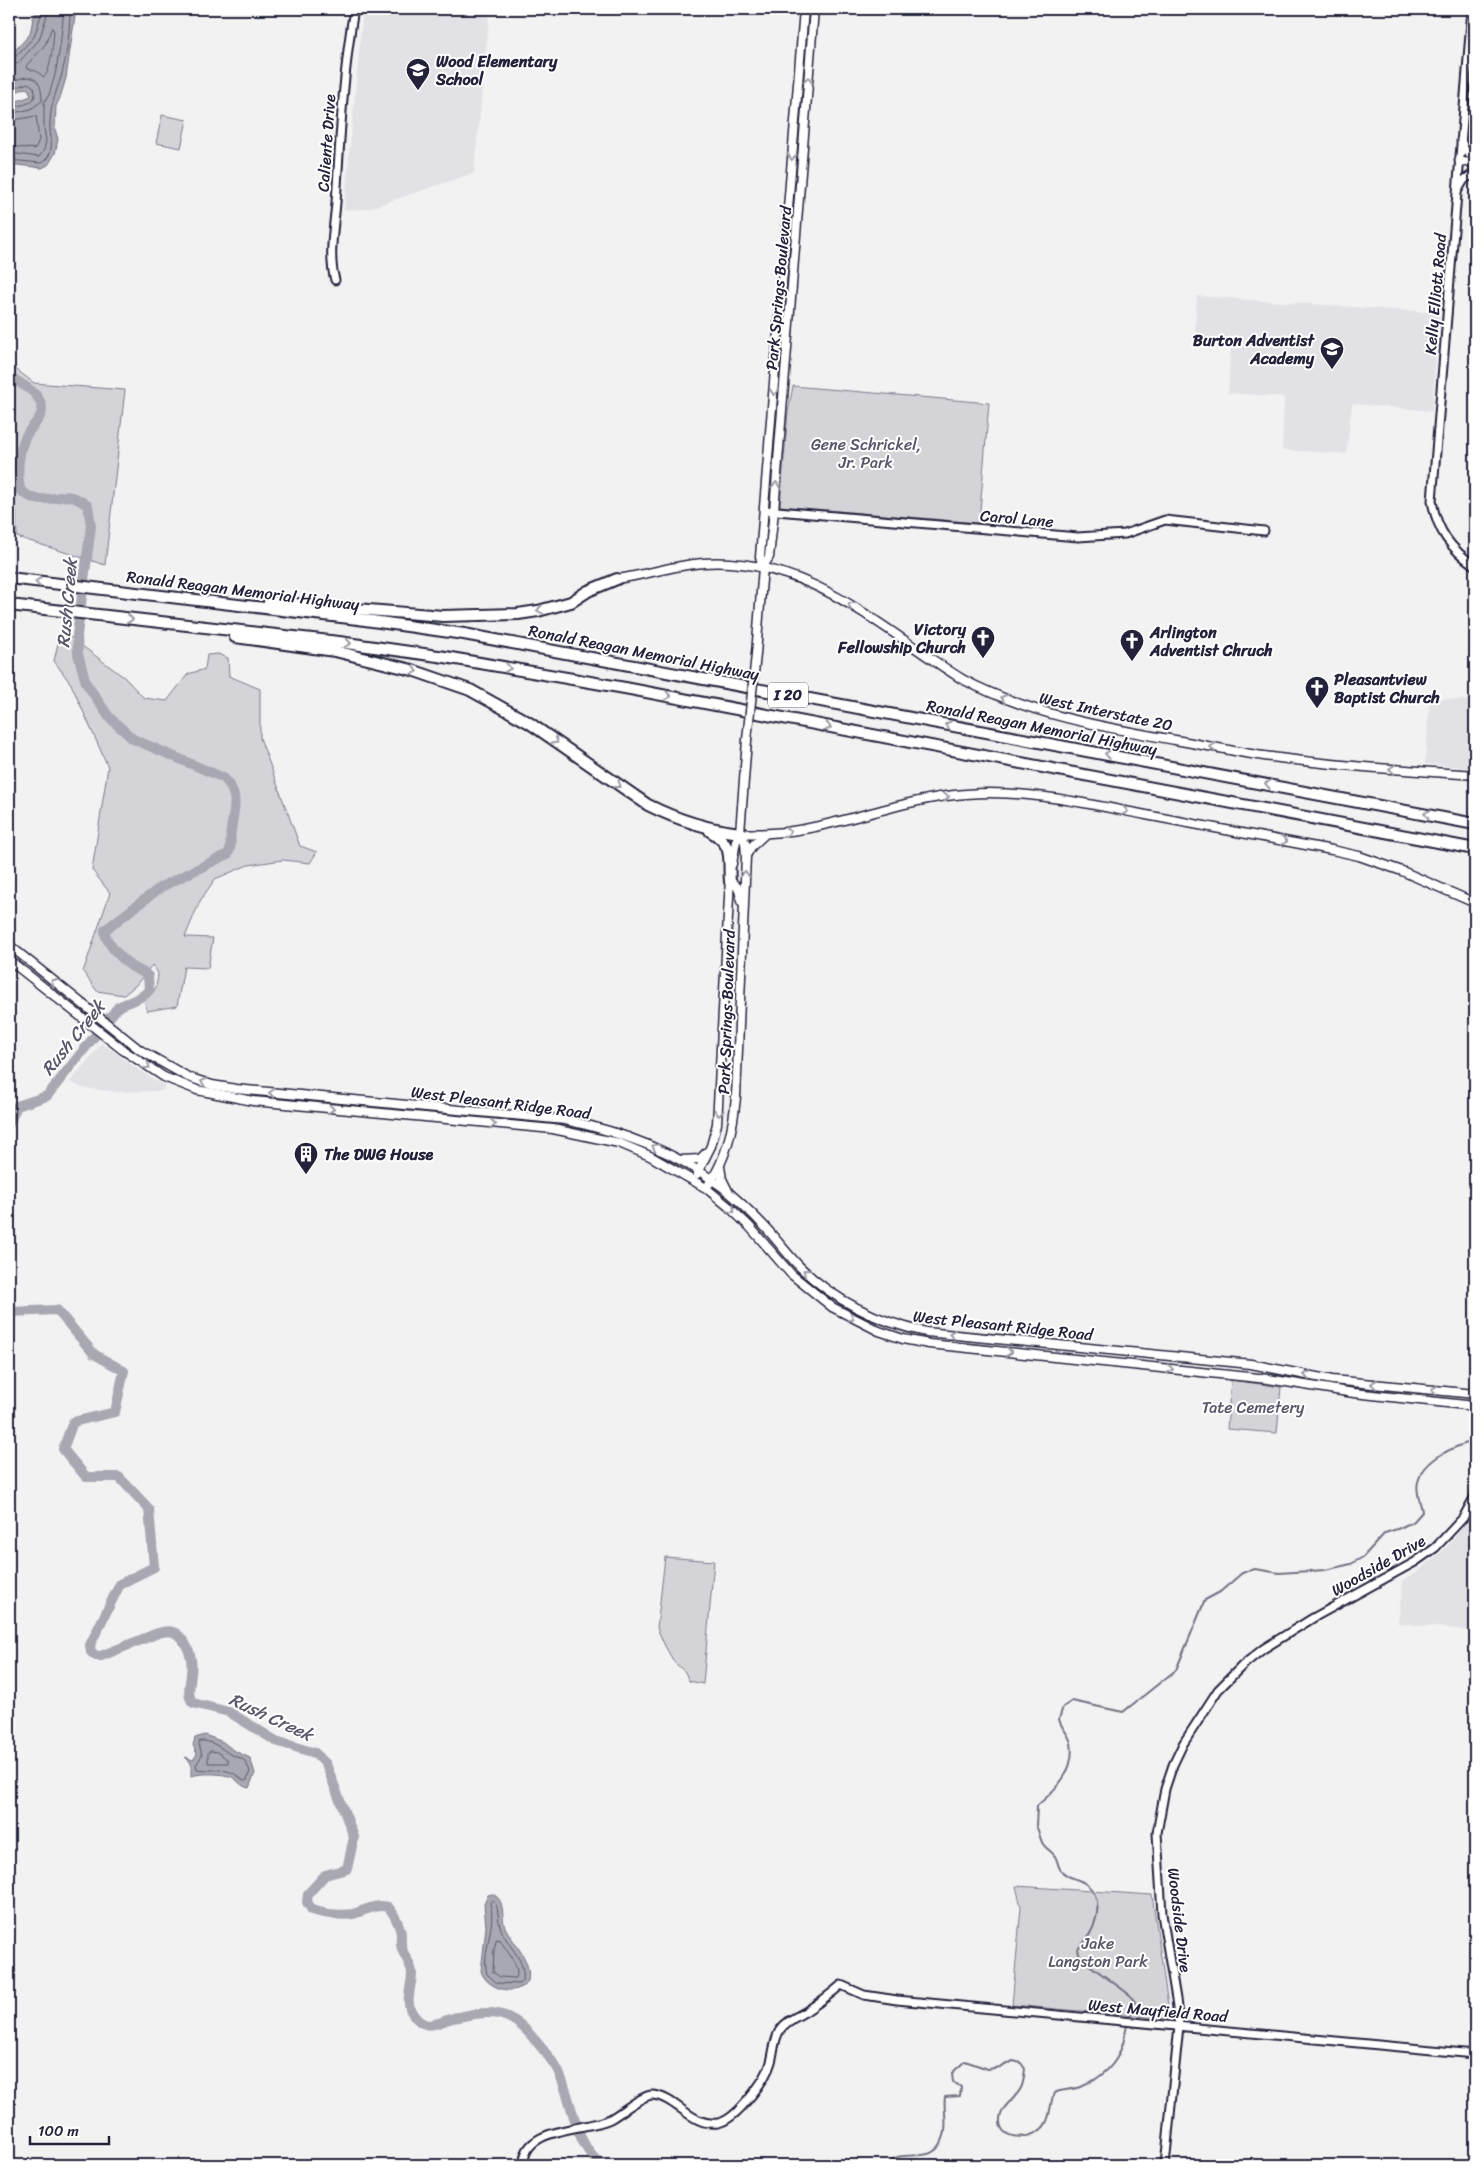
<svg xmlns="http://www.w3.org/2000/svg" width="1484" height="2174" font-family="Sriracha,sans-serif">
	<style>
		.built { fill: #e2e2e6 }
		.green { fill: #d3d3d8; stroke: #7a7a8a }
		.water { fill: #a8a8b2; stroke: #727282 }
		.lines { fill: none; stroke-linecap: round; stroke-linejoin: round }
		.shore { stroke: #58586b; stroke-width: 1 }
		.stream { stroke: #727282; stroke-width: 2 }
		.river { stroke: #a8a8b2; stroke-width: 10 }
		.tertiary-casing { stroke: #22223b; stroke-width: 11 }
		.secondary-casing { stroke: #22223b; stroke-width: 11 }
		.motorway-casing { stroke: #22223b; stroke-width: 14 }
		.tertiary { stroke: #fff; stroke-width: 7 }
		.secondary { stroke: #fff; stroke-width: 8 }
		.motorway { stroke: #fff; stroke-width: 10 }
		.secondary-bridge-casing { stroke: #22223b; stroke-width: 11; stroke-linecap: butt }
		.secondary-bridge { stroke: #fff; stroke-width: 8 }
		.oneway { stroke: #9c9ca7 }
		.labels { text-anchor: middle; stroke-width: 4; stroke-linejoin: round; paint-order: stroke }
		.shield { fill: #fff; stroke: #646476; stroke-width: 1 }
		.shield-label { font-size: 15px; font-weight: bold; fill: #22223b }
		.poi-label { font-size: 16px; font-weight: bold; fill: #22223b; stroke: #fff; text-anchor: start }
		.street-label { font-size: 16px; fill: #22223b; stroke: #fff }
		.park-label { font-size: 16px; fill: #57576a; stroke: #fff }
		.water-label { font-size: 18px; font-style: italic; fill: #58586b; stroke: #fff }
	</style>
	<rect width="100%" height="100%" fill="#f2f2f3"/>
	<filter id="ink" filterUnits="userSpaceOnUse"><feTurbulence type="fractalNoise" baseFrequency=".02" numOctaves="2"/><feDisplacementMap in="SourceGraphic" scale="10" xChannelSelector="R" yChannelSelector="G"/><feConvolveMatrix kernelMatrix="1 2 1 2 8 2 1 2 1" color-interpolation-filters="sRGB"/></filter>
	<g filter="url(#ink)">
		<g class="built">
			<path d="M363,9H490L474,173L367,209L344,210Z"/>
			<path d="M1197,296L1439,313L1432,411L1352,404L1346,454L1282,450L1284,397L1228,393L1231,347L1212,346L1195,330Z"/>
			<path d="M1430,698L1475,701V768L1425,764Z"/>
			<path d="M102,1043L140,1071L165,1086L162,1091L118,1092L83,1088L70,1082Z"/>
			<path d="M1475,1506V1631L1398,1623L1403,1580L1421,1569L1446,1548L1471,1516Z"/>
		</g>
		<g class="green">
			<path d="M162,115L187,120L181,148L156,143Z"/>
			<path d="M9,364L34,383L125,390L105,565L17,537L16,510L9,503Z"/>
			<path d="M793,386L989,403L979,523L780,506L788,412Z"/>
			<path d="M61,630L125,678L144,698L167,701L188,674L205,669L207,655L218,654L228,658L229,676L260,689V738L300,846L317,852L310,863L283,860L248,865L215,879L200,901L185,937L213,938L208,968L184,967L177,1006L147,1011L144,1000C155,994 157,986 158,973L152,965L136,985L124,995L97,991L83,972L110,893L92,870L108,767L71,684L54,661Z"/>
			<path d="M1231,1380L1281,1387L1277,1433L1227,1429Z"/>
			<path d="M665,1557L714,1561L703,1684L689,1681L685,1672L674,1662L665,1646L657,1628Z"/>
			<path d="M1016,1886L1152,1895L1170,2019L1012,2005L1021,1907Z"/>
		</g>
		<g class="water">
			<path d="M39,9H75V16L66,78L60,98L56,106L55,129L58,139L55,154L48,165L42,168L9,164V104L31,96L29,90L26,88L13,93L9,98V57L30,34L33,18Z"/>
			<path d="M205,1735L223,1742L233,1750L250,1758L255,1773L249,1788C241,1787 238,1780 232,1777C221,1773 201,1773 191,1776V1763L185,1757L193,1760L197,1754L193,1745L195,1738Z"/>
			<path d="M493,1894C507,1902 500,1917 506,1929C515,1946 532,1960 528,1981C517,1998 486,1989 481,1971L486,1927L484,1904L488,1895Z"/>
		</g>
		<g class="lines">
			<g class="shore">
				<path d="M52,28L54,31C53,42 51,71 44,77L36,71L27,69L26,66L45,45Z"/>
				<path d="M9,60L14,58L34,37L43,9"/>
				<path d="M9,66L18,63L39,40L49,9"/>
				<path d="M9,83C30,72 42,76 42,101L31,109L9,114"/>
				<path d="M9,90L28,83L34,87C39,105 23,105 9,107"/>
				<path d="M9,121L36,116L39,140L35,149L9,146"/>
				<path d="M9,153L39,157L44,150L46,140L44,129V102L49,95L55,75L60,47L64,9"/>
				<path d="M9,160L41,163C55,155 51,141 50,129C49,110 55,95 61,77C67,56 70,31 70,9"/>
				<path d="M200,1741C211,1740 221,1748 230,1754C235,1757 241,1757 245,1761L250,1771L247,1780L244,1781C227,1765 217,1772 197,1769L196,1765L202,1755L199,1744Z"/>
				<path d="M211,1751L218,1752L228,1760V1763H208V1753Z"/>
				<path d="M493,1900C500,1908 497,1917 500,1926C505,1945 526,1958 523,1979L519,1984L497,1983L487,1974C481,1951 497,1927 490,1903Z"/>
				<path d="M497,1939L500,1940C506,1950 521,1967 516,1978L500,1977L493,1972L494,1950Z"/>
			</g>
			<g class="stream">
				<path d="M1130,2019L1135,2002L1130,1995L1080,1958L1078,1949C1094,1934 1108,1901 1086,1884C1078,1878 1065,1878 1060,1869C1058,1865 1057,1861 1056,1858C1053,1852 1046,1849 1043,1844C1039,1838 1040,1832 1036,1826L1037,1806C1055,1790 1076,1771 1071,1743C1069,1734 1061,1728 1059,1719L1063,1707L1072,1701L1123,1712L1176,1670L1205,1600L1220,1592L1242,1573L1255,1569L1279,1573L1325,1570L1351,1564L1363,1557L1385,1533L1400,1528L1414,1521L1422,1512C1421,1503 1415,1491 1418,1482C1424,1459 1454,1446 1475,1441"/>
				<path d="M887,2165C901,2144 934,2170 944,2136C948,2123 943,2110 945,2097L960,2096L961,2087L953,2082L952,2073L965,2061L988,2069L1001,2067L1013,2061L1021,2063L1025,2069C1024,2075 1024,2082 1021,2088C1015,2100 1002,2104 1000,2119C998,2144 1038,2140 1046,2123C1051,2114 1050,2103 1054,2093C1062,2089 1072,2090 1081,2087C1099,2079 1116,2066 1122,2046C1125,2039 1125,2031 1128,2023"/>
			</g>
			<g class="river">
				<path d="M9,375C16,382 27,386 34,393C55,415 29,424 24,440C18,456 17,473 20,490C24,493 29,497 34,498C59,504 63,486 88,506L91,526L77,635L78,654L86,683L109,717L133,739L224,778C241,797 233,810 231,831C229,839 233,846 228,854L161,887L105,930C104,942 121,958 131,966C136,970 143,971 148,976L149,990C140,1000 130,1001 118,1007L47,1096L17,1106L9,1124"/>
				<path d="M9,1312L57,1310L94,1354L124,1371L115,1412L73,1422L63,1449L86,1477H119L149,1509L154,1567L120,1584L90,1645L91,1652L96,1656H101L158,1633C168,1630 175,1630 182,1639C203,1666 181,1688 193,1703L229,1712L276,1741L315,1753L326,1764L354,1837L347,1869L325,1875L308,1894L307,1902L312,1910C325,1914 339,1916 353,1914C364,1911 377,1903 388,1907C394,1913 400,1926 401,1934C401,1940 400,1943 402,1949C405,1958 411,1963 412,1973C412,1986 404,2002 413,2014C426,2033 437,2022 453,2018C483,2012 504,2007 527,2031C537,2042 548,2055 556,2067C572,2092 575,2156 606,2165"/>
			</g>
			<defs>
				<g id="tertiary">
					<path d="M1472,9L1432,501C1437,531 1451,549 1475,566"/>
					<path d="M1461,140L1465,150L1475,160"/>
					<path d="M1459,161L1475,163"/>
					<path d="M1458,190L1464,180L1473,174"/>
					<path d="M335,280C328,257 334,227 336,203C340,139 343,73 354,9"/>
					<path d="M765,510L1078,537L1125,534L1165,520L1264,531"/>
					<path d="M524,2165C522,2126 586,2131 610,2119C620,2114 643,2094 653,2095C676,2097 692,2127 718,2123C736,2120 766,2080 771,2062C774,2051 774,2039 780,2030C786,2021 796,2017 805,2012C817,2004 830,1995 841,1985L864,1995L897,2000L1475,2054"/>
					<path d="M1165,2165L1179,2026L1176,1999L1162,1914L1157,1833L1165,1789L1173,1765L1183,1744L1218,1690L1243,1665L1263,1649L1313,1618L1415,1562L1435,1548L1463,1518L1475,1496"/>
				</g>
				<g id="secondary">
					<path d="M763,567L769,557L774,511L814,9"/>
					<path d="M617,579C646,575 674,565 703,563C808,556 880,628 962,679C1028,714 1102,727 1175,740C1205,745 1235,752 1264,756C1334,766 1405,770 1475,775"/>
					<path d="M756,654L763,567L760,557L804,9"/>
					<path d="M740,833C818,839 889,799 966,794C1026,789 1087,804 1146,815C1208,827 1270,838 1332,850L1359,856L1402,871L1475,903"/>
					<path d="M747,854L751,847L764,835"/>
					<path d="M732,864L736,841L740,833L747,740"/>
					<path d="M730,882C739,885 740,892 741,901"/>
					<path d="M9,945L140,1050L188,1077L212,1085L236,1089L565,1120C622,1132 674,1151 721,1186C736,1198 752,1213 765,1227C777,1240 788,1255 800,1267C836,1302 878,1322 926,1332L1251,1364L1332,1380L1475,1394"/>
					<path d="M9,960L123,1050L164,1077L197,1090L253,1101L553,1129L619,1143L650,1156L706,1188L729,1207L749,1226L791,1274L832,1307L879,1331L903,1339L929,1344L1268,1379L1354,1393L1475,1406"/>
					<path d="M681,1160L700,1159L707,1152"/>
					<path d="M720,1167L722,1179L728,1191"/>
					<path d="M697,1174L711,1146L717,1124L730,878"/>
					<path d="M709,1184C727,1158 733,1128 736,1097L746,856L745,842L740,833"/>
				</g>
				<g id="motorway">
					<path d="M9,578L358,619L464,634L1475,824"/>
					<path d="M269,602L443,616L518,614L538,611L571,602L588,591L617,579"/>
					<path d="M9,605L339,642L445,657L625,688L1475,849"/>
					<path d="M235,637L335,651L412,670L470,690L528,722L648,805C678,820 706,829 740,833"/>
					<path d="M710,831C735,846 728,857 730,882"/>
				</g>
			</defs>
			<use href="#tertiary" class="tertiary-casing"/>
			<use href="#secondary" class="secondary-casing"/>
			<use href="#motorway" class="motorway-casing"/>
			<use href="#tertiary" class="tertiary"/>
			<use href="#secondary" class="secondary"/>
			<use href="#motorway" class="motorway"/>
			<defs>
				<path id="secondary-bridge" d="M747,740L756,654"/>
			</defs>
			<use href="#secondary-bridge" class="secondary-bridge-casing"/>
			<use href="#secondary-bridge" class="secondary-bridge"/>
		</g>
		<defs><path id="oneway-chevron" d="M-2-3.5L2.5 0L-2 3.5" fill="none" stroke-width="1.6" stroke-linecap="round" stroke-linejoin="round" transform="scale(1.25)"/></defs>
		<g class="oneway">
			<use href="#oneway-chevron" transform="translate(808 80) rotate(-85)"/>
			<use href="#oneway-chevron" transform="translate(792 157) rotate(95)"/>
			<use href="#oneway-chevron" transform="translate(774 392) rotate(95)"/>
			<use href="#oneway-chevron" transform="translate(776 485) rotate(-85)"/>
			<use href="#oneway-chevron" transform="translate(38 582) rotate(-173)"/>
			<use href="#oneway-chevron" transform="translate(851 605) rotate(-146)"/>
			<use href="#oneway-chevron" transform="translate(540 610) rotate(169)"/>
			<use href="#oneway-chevron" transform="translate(130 619) rotate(7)"/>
			<use href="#oneway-chevron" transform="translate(348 643) rotate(8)"/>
			<use href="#oneway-chevron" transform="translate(508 668) rotate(10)"/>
			<use href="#oneway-chevron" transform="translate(414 671) rotate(16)"/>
			<use href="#oneway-chevron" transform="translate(668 696) rotate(11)"/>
			<use href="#oneway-chevron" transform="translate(1004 698) rotate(-158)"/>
			<use href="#oneway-chevron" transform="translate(948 725) rotate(-169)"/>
			<use href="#oneway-chevron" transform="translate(828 727) rotate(11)"/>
			<use href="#oneway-chevron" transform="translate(555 741) rotate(35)"/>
			<use href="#oneway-chevron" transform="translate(1213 747) rotate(-169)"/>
			<use href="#oneway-chevron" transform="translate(1108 754) rotate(-169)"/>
			<use href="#oneway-chevron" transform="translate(1392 769) rotate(-175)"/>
			<use href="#oneway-chevron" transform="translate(1268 784) rotate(-169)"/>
			<use href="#oneway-chevron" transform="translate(618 785) rotate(34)"/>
			<use href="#oneway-chevron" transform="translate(946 797) rotate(-10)"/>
			<use href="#oneway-chevron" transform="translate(1125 811) rotate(11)"/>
			<use href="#oneway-chevron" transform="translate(1427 814) rotate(-169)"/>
			<use href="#oneway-chevron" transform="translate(788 832) rotate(-7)"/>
			<use href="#oneway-chevron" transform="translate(1284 841) rotate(11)"/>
			<use href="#oneway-chevron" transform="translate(745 874) rotate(-88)"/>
			<use href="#oneway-chevron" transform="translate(54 982) rotate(-142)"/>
			<use href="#oneway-chevron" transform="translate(147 1066) rotate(33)"/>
			<use href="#oneway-chevron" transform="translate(204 1082) rotate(-163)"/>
			<use href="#oneway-chevron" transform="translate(272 1093) rotate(-175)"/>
			<use href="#oneway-chevron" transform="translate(331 1109) rotate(6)"/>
			<use href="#oneway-chevron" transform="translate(719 1113) rotate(96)"/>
			<use href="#oneway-chevron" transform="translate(493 1124) rotate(5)"/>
			<use href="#oneway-chevron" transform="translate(655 1147) rotate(-154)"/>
			<use href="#oneway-chevron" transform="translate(732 1210) rotate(43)"/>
			<use href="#oneway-chevron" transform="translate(806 1272) rotate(-140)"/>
			<use href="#oneway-chevron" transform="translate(851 1318) rotate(28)"/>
			<use href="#oneway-chevron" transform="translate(952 1334) rotate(-174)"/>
			<use href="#oneway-chevron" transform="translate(1009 1352) rotate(6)"/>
			<use href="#oneway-chevron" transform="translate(1170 1369) rotate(6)"/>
			<use href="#oneway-chevron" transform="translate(1307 1375) rotate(-168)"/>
			<use href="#oneway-chevron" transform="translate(1374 1384) rotate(-174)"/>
			<use href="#oneway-chevron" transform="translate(1434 1390) rotate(-174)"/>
		</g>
	</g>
	<defs>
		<symbol id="school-pin" viewBox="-11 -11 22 30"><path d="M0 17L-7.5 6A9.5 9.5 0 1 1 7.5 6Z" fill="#22223b" stroke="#fff"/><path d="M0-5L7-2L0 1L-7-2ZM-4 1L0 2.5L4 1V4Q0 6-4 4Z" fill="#fff"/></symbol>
		<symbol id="church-pin" viewBox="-11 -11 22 30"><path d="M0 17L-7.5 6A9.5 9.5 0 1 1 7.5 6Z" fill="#22223b" stroke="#fff"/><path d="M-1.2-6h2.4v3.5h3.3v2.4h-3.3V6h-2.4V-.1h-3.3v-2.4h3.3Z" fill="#fff"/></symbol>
		<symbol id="building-pin" viewBox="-11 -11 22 30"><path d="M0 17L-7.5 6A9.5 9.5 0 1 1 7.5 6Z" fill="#22223b" stroke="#fff"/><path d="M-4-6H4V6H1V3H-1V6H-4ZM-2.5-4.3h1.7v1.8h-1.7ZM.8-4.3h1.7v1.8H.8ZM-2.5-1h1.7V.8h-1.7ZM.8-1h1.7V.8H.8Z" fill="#fff"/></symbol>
	</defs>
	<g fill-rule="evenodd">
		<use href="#school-pin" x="404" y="56" width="28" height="38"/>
		<use href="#school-pin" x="1318" y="335" width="28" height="38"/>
		<use href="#church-pin" x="969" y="624" width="28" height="38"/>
		<use href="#church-pin" x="1118" y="627" width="28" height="38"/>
		<use href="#church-pin" x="1303" y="674" width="28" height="38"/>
		<use href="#building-pin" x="292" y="1140" width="28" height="38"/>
	</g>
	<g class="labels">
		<rect class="shield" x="768" y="682.5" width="40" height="25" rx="4"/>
		<g class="shield-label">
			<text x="788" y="700">I 20</text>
		</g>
		<g class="poi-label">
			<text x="436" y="67">Wood Elementary<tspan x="436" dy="18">School</tspan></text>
			<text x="1314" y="346" text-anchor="end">Burton Adventist<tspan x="1314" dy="18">Academy</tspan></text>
			<text x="966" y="635" text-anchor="end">Victory<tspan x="966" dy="18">Fellowship Church</tspan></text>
			<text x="1150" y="638">Arlington<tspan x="1150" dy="18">Adventist Chruch</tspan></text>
			<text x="1334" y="685">Pleasantview<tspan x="1334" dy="18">Baptist Church</tspan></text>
			<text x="324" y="1160">The DWG House</text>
		</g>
		<g class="street-label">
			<text transform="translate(326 143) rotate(-86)" y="6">Caliente Drive</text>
			<text transform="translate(778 288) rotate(-85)" y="6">Park Springs Boulevard</text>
			<text transform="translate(1435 294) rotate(-85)" y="6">Kelly Elliott Road</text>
			<text transform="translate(1017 518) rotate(5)" y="6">Carol Lane</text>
			<text transform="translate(243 590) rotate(7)" y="6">Ronald Reagan Memorial Highway</text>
			<text transform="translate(644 652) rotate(11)" y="6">Ronald Reagan Memorial Highway</text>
			<text transform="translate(1106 711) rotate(12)" y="6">West Interstate 20</text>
			<text transform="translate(1042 727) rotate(11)" y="6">Ronald Reagan Memorial Highway</text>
			<text transform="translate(726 1012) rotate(-88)" y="6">Park Springs Boulevard</text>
			<text transform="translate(501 1102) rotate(7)" y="6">West Pleasant Ridge Road</text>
			<text transform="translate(1003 1325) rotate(6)" y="6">West Pleasant Ridge Road</text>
			<text transform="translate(1378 1565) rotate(-30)" y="6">Woodside Drive</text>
			<text transform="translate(1180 1920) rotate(83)" y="6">Woodside Drive</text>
			<text transform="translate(1158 2010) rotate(5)" y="6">West Mayfield Road</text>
		</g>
		<g class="park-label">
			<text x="866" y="450">Gene Schrickel,<tspan x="866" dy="18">Jr. Park</tspan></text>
			<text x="1253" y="1413">Tate Cemetery</text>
			<text x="1098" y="1949">Jake<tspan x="1098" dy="18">Langston Park</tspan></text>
		</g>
		<g class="water-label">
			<text transform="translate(67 603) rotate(-85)" y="6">Rush Creek</text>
			<text transform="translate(73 1038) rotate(-51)" y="6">Rush Creek</text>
			<text transform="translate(271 1717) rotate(25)" y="6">Rush Creek</text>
		</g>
	</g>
	<rect width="1484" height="2174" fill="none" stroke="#fff" stroke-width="30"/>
	<rect x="15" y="15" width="1454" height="2144" fill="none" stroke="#22223b" stroke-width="2" filter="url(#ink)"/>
	<path d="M30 2136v8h79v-8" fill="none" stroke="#22223b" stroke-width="2.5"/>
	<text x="38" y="2136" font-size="15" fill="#22223b" stroke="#ffffff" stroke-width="4" paint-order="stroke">100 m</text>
</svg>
